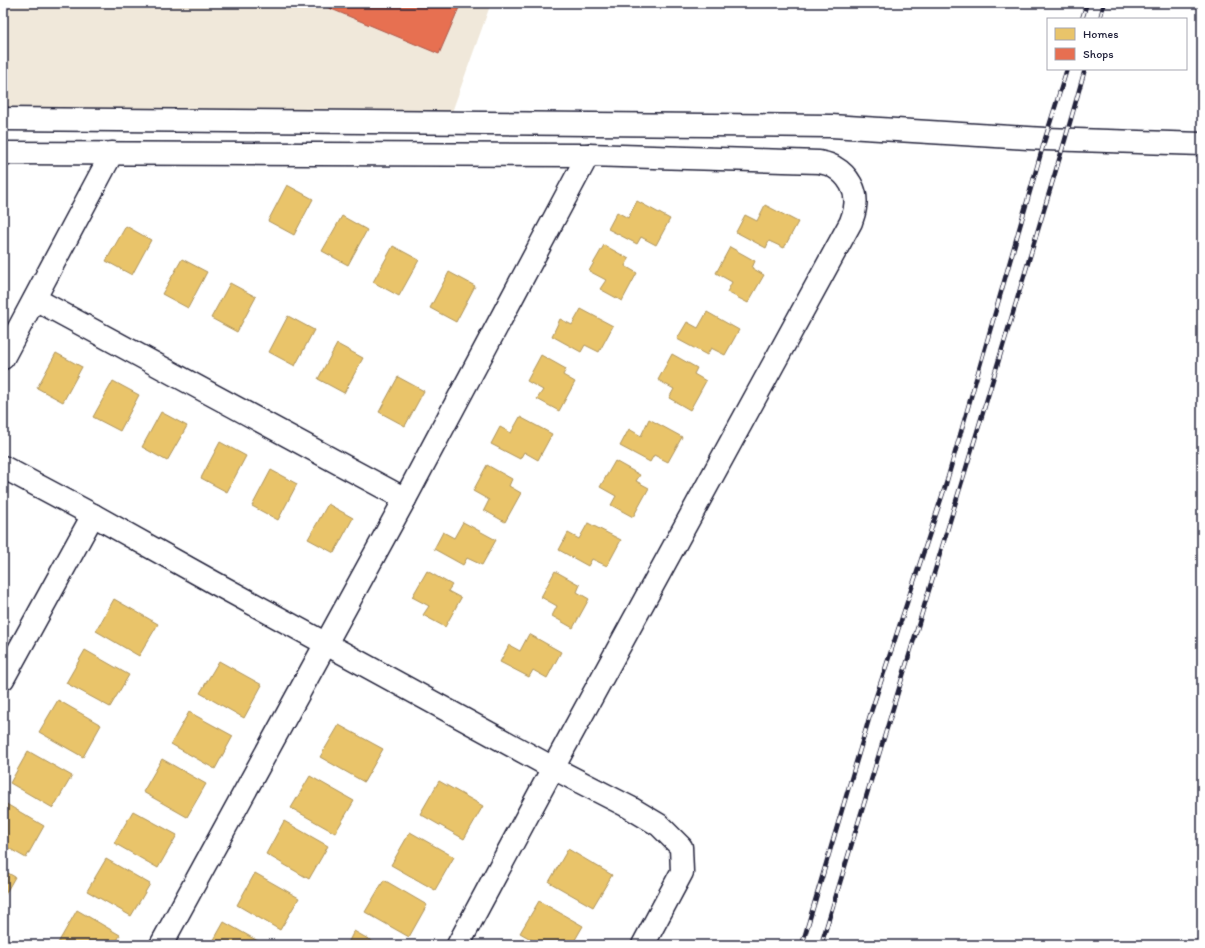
<svg xmlns="http://www.w3.org/2000/svg" width="1205" height="948" font-family="Itim,sans-serif">
	<style>
		.built { fill: #f0e8da }
		.homes { fill: #e9c46a; stroke: #ad935c }
		.shops { fill: #e76f51; stroke: #ac584a }
		.lines { fill: none; stroke-linecap: round; stroke-linejoin: round }
		.minor-casing { stroke: #22223b; stroke-width: 25 }
		.minor { stroke: #fff; stroke-width: 22 }
		.rail-casing { stroke: #22223b; stroke-width: 4.5 }
		.rail { stroke: #fff; stroke-width: 3; stroke-dasharray: 9; stroke-linecap: butt }
	</style>
	<rect width="100%" height="100%" fill="#fff"/>
	<filter id="ink" filterUnits="userSpaceOnUse"><feTurbulence type="fractalNoise" baseFrequency=".025" numOctaves="2"/><feDisplacementMap in="SourceGraphic" scale="8" xChannelSelector="R" yChannelSelector="G"/><feConvolveMatrix kernelMatrix="1 2 1 2 8 2 1 2 1" color-interpolation-filters="sRGB"/></filter>
	<g filter="url(#ink)">
		<path class="built" d="M3,3H491L448,123L3,119Z"/>
		<g class="homes">
			<path d="M287,185L313,199L294,235L268,221Z"/>
			<path d="M637,201L670,219L656,245L641,237L637,244L608,229L617,212L628,218Z"/>
			<path d="M765,205L798,222L784,248L769,241L766,248L736,232L745,215L757,221Z"/>
			<path d="M342,216L367,230L348,265L322,251Z"/>
			<path d="M126,226L151,240L132,275L106,261Z"/>
			<path d="M604,245L629,259L625,266L637,273L622,301L600,289L606,280L589,271Z"/>
			<path d="M393,246L419,260L399,296L373,282Z"/>
			<path d="M730,247L755,261L752,268L764,275L748,303L727,292L732,282L716,273Z"/>
			<path d="M182,259L207,272L188,308L162,294Z"/>
			<path d="M449,272L475,286L456,322L430,308Z"/>
			<path d="M230,283L256,297L237,332L211,318Z"/>
			<path d="M581,309L613,326L599,352L585,345L581,352L552,336L560,319L572,325Z"/>
			<path d="M707,312L739,330L725,355L711,348L707,355L677,339L687,322L698,328Z"/>
			<path d="M288,316L314,330L295,366L269,352Z"/>
			<path d="M337,344L363,358L344,393L318,379Z"/>
			<path d="M56,353L82,367L63,402L37,388Z"/>
			<path d="M672,354L697,368L694,374L706,381L690,410L669,398L674,389L658,380Z"/>
			<path d="M541,355L566,369L563,375L575,382L559,411L537,399L543,390L527,381Z"/>
			<path d="M398,377L424,391L405,426L379,412Z"/>
			<path d="M113,381L139,395L120,431L93,417Z"/>
			<path d="M161,412L187,426L167,461L142,447Z"/>
			<path d="M520,417L552,434L538,460L524,452L520,459L491,444L500,427L511,433Z"/>
			<path d="M649,419L682,437L668,462L654,455L650,462L620,446L629,429L641,436Z"/>
			<path d="M220,442L246,456L227,492L201,478Z"/>
			<path d="M615,461L640,475L636,481L649,488L633,517L611,505L616,496L600,487Z"/>
			<path d="M487,465L512,479L509,486L521,493L505,522L484,510L489,500L473,491Z"/>
			<path d="M271,470L297,484L278,520L252,506Z"/>
			<path d="M328,504L353,518L334,553L308,539Z"/>
			<path d="M463,522L496,540L482,565L467,558L463,565L434,549L443,532L454,538Z"/>
			<path d="M588,523L621,540L607,566L592,559L588,566L559,550L568,533L579,539Z"/>
			<path d="M427,571L452,585L448,591L461,598L445,627L423,615L429,606L412,597Z"/>
			<path d="M555,571L580,585L577,592L589,599L573,628L552,616L557,606L541,597Z"/>
			<path d="M114,599L158,624L139,656L96,631Z"/>
			<path d="M529,634L561,652L547,678L533,670L529,677L500,662L509,645L520,651Z"/>
			<path d="M85,650L129,675L110,707L66,683Z"/>
			<path d="M219,661L262,685L244,718L200,693Z"/>
			<path d="M58,700L101,725L83,757L39,732Z"/>
			<path d="M189,712L233,736L215,769L171,744Z"/>
			<path d="M339,725L383,749L364,782L320,757Z"/>
			<path d="M28,751L72,776L53,808L10,783Z"/>
			<path d="M162,759L206,784L187,817L143,792Z"/>
			<path d="M310,776L354,801L335,833L291,808Z"/>
			<path d="M439,781L483,806L464,839L420,814Z"/>
			<path d="M3,802L44,826L26,858L3,845Z"/>
			<path d="M133,811L177,835L158,868L114,843Z"/>
			<path d="M284,821L328,846L309,879L266,854Z"/>
			<path d="M410,832L454,857L435,890L391,865Z"/>
			<path d="M568,849L612,875L593,907L549,882Z"/>
			<path d="M106,859L150,884L131,916L87,891Z"/>
			<path d="M3,870L15,877L3,898Z"/>
			<path d="M255,873L299,898L280,930L237,905Z"/>
			<path d="M384,880L427,905L409,937L365,912Z"/>
			<path d="M539,901L583,926L572,945H541L520,933Z"/>
			<path d="M77,910L120,935L115,945H62L58,943Z"/>
			<path d="M224,922L265,945H211Z"/>
			<path d="M354,931L379,945H347Z"/>
		</g>
		<path class="shops" d="M317,3H461L439,54Z"/>
		<g class="lines">
			<defs>
				<g id="minor">
					<path d="M3,119L831,126L1045,139L1202,144"/>
					<path d="M3,153L588,155L819,162C824,163 830,164 834,167C848,175 858,191 855,207C855,212 852,218 851,222L553,768L458,945"/>
					<path d="M35,299L405,499"/>
					<path d="M3,358L112,153"/>
					<path d="M3,467L93,515L213,582L553,768L629,807L659,825L681,847L682,872L643,945"/>
					<path d="M3,679L93,515"/>
					<path d="M161,945L405,499L588,155"/>
				</g>
			</defs>
			<use href="#minor" class="minor-casing"/>
			<use href="#minor" class="minor"/>
			<defs>
				<g id="rail">
					<path d="M1082,19L1087,3"/>
					<path d="M1100,19L1104,3"/>
					<path d="M802,945L871,712L946,484L1045,139L1067,69"/>
					<path d="M821,945L981,419L1065,140L1085,69"/>
				</g>
			</defs>
			<use href="#rail" class="rail-casing"/>
			<use href="#rail" class="rail"/>
		</g>
	</g>
	<rect width="1205" height="948" fill="none" stroke="#fff" stroke-width="16"/>
	<rect x="8" y="8" width="1189" height="932" fill="none" stroke="#22223b" stroke-width="1.5" filter="url(#ink)"/>
	<rect x="1047" y="18" width="140" height="52" fill="#ffffff" stroke="#a7a7b1"/>
	<rect x="1055" y="28" width="20" height="12" fill="#e9c46a" stroke="#a7a7b1"/>
	<text x="1083" y="38" font-size="12" fill="#22223b">Homes</text>
	<rect x="1055" y="48" width="20" height="12" fill="#e76f51" stroke="#a7a7b1"/>
	<text x="1083" y="58" font-size="12" fill="#22223b">Shops</text>
</svg>
